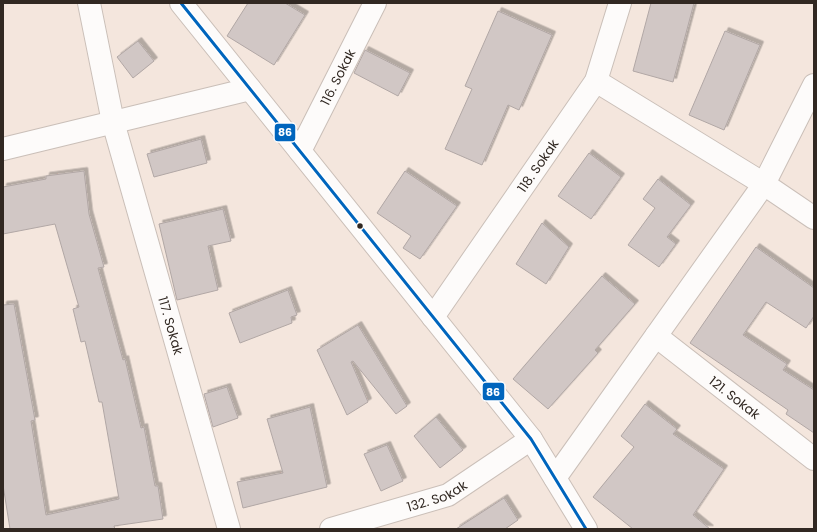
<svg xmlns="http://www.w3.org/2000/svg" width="817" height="532" font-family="Poppins,sans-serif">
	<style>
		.building { fill: #d1c7c5; stroke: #b1a7a5; filter: url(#shadow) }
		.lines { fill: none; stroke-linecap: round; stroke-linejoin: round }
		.minor-casing { stroke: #cabfb8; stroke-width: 24 }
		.minor { stroke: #fdfbfa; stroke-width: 22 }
		.bus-1-casing { stroke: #fff; stroke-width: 6 }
		.bus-1 { stroke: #0065bd; stroke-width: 3 }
		.bus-dot { fill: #312822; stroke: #fff; stroke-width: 1.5 }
		.labels { text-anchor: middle; stroke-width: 4; stroke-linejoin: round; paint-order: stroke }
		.street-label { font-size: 13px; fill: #312822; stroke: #fff }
		.line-badge { stroke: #fff; stroke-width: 1.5 }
		.badge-label { font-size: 11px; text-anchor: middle; font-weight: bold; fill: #fff }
	</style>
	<defs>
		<filter id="shadow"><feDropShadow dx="3.5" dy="-3.5" stdDeviation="0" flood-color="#0004"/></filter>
	</defs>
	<rect width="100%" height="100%" fill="#f4e6dd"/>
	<g class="building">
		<path d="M248,3H285L305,15L274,65L227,36Z"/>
		<path d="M651,3H694L673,82L633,71Z"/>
		<path d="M498,11L552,35L519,110L508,105L482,165L445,149L472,89L465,86Z"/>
		<path d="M725,31L760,45L724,130L689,115Z"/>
		<path d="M138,41L154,61L133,78L117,57Z"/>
		<path d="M365,50L410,73L398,96L354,73Z"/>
		<path d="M201,139L207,163L154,177L147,154Z"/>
		<path d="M589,153L621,177L591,219L558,196Z"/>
		<path d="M84,171L89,214L104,267L98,268L123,360L125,359L141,428L144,427L155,486H158L163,519L114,526L115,529H10L3,485V305L14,304L35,420L31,421L46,515L119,499L102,402H99L85,341L81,342L73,309L79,307L55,224L3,234V187L46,179V176Z"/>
		<path d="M405,171L457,206L420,259L403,248L411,236L377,213Z"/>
		<path d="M658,179L691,205L667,237L676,244L659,267L628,245L655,208L643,199Z"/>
		<path d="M223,209L231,241L208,246L218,290L177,300L159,224Z"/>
		<path d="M542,223L569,247L546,284L516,264Z"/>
		<path d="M756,247L814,288V316L806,328L766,302L743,335L787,364L783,370L814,390V433L786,414L788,410L690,343Z"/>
		<path d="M602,276L635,304L595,350L598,353L548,409L513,379Z"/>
		<path d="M288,290L297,315L291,317L292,323L240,343L229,313Z"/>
		<path d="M358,325L407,406L396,414L353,361L351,362L368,402L347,415L317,350Z"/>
		<path d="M227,387L238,418L213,427L204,394Z"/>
		<path d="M645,404L677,429L673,434L724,469L693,515L710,529H633L593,497L634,447L621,436Z"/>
		<path d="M310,407L327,487L243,508L237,482L283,473L267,419Z"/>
		<path d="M436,417L463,450L440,468L414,436Z"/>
		<path d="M387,445L403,481L381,491L364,454Z"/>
		<path d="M504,498L518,520L505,529H456Z"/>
	</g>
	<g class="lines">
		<defs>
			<g id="minor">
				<path id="s1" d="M89,3L113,122L229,529"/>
				<path d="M181,3L531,439L586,529"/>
				<path d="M596,81L764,184L814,218"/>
				<path d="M3,149L250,89"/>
				<path id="s2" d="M300,151L375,3"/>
				<path id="s3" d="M433,317L596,81L620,3"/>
				<path id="s4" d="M656,336L814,459"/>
				<path d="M555,478L764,184L814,85"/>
				<path id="s5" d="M331,529L448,495L531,439"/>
			</g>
		</defs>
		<use href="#minor" class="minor-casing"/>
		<use href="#minor" class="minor"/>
		<defs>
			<path id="bus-1" d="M181,3L531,439L586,529"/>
		</defs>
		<use href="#bus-1" class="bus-1-casing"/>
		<use href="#bus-1" class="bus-1"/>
	</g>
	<circle class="bus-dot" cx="360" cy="226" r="3.5"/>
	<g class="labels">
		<g class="street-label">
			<text dy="5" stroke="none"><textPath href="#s2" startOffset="83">116. Sokak</textPath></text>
			<text dy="5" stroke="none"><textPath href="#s3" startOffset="184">118. Sokak</textPath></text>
			<text dy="5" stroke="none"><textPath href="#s1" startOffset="333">117. Sokak</textPath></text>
			<text dy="5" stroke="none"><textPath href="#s4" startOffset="100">121. Sokak</textPath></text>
			<text dy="5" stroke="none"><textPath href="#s5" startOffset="111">132. Sokak</textPath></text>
		</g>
	</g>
	<g class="line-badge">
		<rect x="274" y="123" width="22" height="19" rx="4" fill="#0065bd"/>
		<rect x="482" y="382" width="23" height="19" rx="4" fill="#0065bd"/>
	</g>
	<g class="badge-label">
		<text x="285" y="136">86</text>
		<text x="493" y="396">86</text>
	</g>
	<rect width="817" height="532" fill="none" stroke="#312822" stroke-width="8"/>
</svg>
